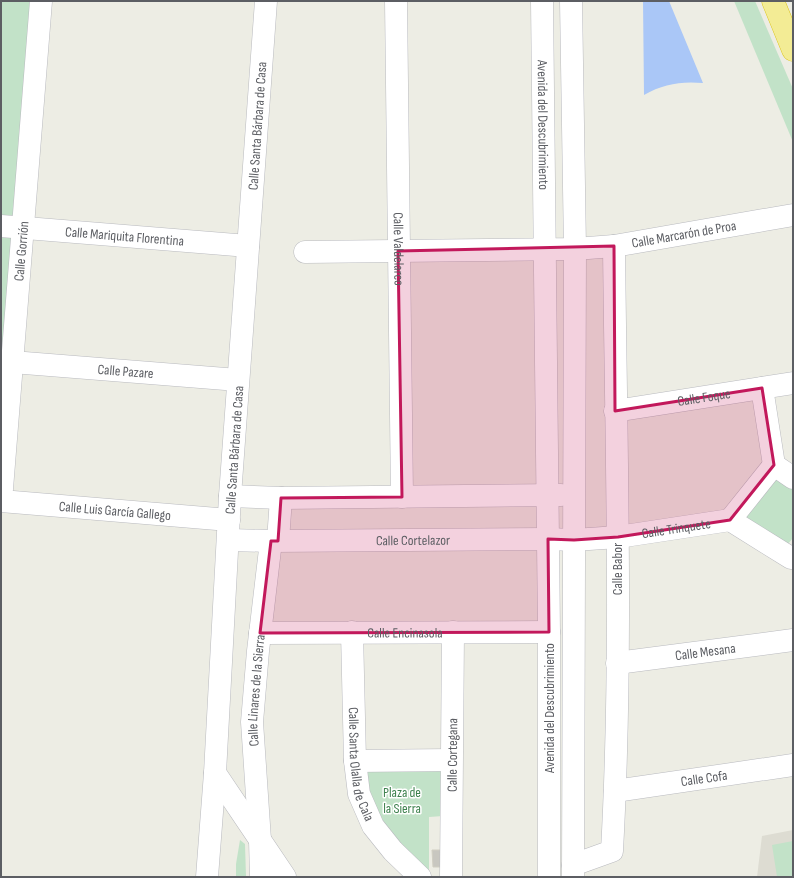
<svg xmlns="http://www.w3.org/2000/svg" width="794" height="878" font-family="'Sofia Sans Condensed',sans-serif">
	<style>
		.education { fill: #dddcd2 }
		.green { fill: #c2e2c8 }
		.water { fill: #aac7f7 }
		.building { fill: #c8c7c0; stroke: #d1cfc3 }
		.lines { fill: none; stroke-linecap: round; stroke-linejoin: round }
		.minor-casing { stroke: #b9babf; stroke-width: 23 }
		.highway-casing { stroke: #dbc215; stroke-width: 23 }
		.minor { stroke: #fff; stroke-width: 22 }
		.highway { stroke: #f3ec95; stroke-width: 22 }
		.marked { fill: #c2185b; fill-opacity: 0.2; stroke: #c2185b; stroke-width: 3; stroke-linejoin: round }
		.labels { text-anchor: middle; stroke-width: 3; stroke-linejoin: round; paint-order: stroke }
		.street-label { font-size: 14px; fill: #5c5e63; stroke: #fff }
		.park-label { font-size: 14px; fill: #3d814d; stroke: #fff }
	</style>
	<rect width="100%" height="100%" fill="#edede4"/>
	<path class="education" d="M793,830V877H757L762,836Z"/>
	<g class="green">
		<path d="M1,1H34L17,219L1,217Z"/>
		<path d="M734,1H755L793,89V142Z"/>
		<path d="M1,235L15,236L1,406Z"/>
		<path d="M777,477L793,488V538L787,545L745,518Z"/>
		<path d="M444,768L443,816L429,817V873L373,814L362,769Z"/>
		<path d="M240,840L245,844L246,877H236V864Z"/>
		<path d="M793,841V877H777L772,845Z"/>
	</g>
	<path class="water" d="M643,1H669L703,83C681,81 663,84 644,95Z"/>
	<path class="building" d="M432,850H445V867H433Z"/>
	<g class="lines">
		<defs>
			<g id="minor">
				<path id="s1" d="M41,1L1,501L229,520"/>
				<path d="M266,1L230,496L215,773L285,877"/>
				<path id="s2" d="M396,1L402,497"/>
				<path id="s3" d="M542,1L549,632V877"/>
				<path d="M571,1L575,249L573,877"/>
				<path id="s4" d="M1,226L248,246"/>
				<path id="s5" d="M305,252L575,249L614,246L793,215"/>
				<path id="s6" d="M12,362L238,380"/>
				<path d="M762,388L774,465L793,478"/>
				<path id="s7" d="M615,411L793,383"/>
				<path d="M774,465L730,520L791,558"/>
				<path d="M230,496L281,498L561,495"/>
				<path id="s8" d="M229,540L271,541L548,539L574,540L618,537L730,520"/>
				<path d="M278,541L281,498"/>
				<path id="s9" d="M352,632L355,761L359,794L373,826L393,851L420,877"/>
				<path id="s10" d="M260,633L549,632"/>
				<path id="s11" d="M617,663L793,640"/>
				<path d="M355,761L451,760"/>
				<path id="s12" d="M615,791L793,765"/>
				<path d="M573,865L612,851C623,650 616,447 614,246"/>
				<path d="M207,877L215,773"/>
				<path id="s13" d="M261,877L260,840L252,722L258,651L271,541"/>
				<path id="s14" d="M451,877L453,632"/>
			</g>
			<path id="highway" d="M773,1L793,50"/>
		</defs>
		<use href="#minor" class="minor-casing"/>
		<use href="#highway" class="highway-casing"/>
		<use href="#minor" class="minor"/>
		<use href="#highway" class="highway"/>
	</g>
	<path class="marked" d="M614,246L615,411L762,388L774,465L730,520L618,537L574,540L548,539L549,632L260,633L271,541H278L281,498L402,497L398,251Z"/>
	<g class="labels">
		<g class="street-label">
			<text dy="5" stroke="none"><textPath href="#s3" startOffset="124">Avenida del Descubrimiento</textPath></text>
			<text transform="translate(257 126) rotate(-86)" y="5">Calle Santa Bárbara de Casa</text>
			<text dy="5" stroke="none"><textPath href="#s5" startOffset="380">Calle Marcarón de Proa</textPath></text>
			<text dy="5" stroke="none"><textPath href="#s4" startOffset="124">Calle Mariquita Florentina</textPath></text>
			<text dy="5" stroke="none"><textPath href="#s2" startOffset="248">Calle Valdelarco</textPath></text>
			<text transform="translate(21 251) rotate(-85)" y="5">Calle Gorrión</text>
			<text dy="5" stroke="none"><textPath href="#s6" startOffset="114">Calle Pazare</textPath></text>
			<text dy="5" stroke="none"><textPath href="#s7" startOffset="90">Calle Foque</textPath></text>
			<text transform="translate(234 450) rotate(-86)" y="5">Calle Santa Bárbara de Casa</text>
			<text dy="5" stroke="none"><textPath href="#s1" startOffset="616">Calle Luis García Gallego</textPath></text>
			<text dy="5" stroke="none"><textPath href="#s8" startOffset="448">Calle Trinquete</textPath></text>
			<text dy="5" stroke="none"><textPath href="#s8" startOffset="184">Calle Cortelazor</textPath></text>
			<text transform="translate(617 569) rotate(-90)" y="5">Calle Babor</text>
			<text dy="5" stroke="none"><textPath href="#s10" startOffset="145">Calle Encinasola</textPath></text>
			<text dy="5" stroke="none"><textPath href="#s11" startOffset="89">Calle Mesana</textPath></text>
			<text dy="5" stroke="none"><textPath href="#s13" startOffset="187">Calle Linares de la Sierra</textPath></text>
			<text transform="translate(549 708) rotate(-90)" y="5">Avenida del Descubrimiento</text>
			<text dy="5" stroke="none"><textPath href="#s14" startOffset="122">Calle Cortegana</textPath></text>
			<text dy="5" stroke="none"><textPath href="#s9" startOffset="133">Calle Santa Olalla de Cala</textPath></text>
			<text dy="5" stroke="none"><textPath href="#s12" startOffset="90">Calle Cofa</textPath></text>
		</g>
		<g class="park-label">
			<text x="402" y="797">Plaza de<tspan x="402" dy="16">la Sierra</tspan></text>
		</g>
	</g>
	<rect width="794" height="878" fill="none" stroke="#5c5e63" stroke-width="4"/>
</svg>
